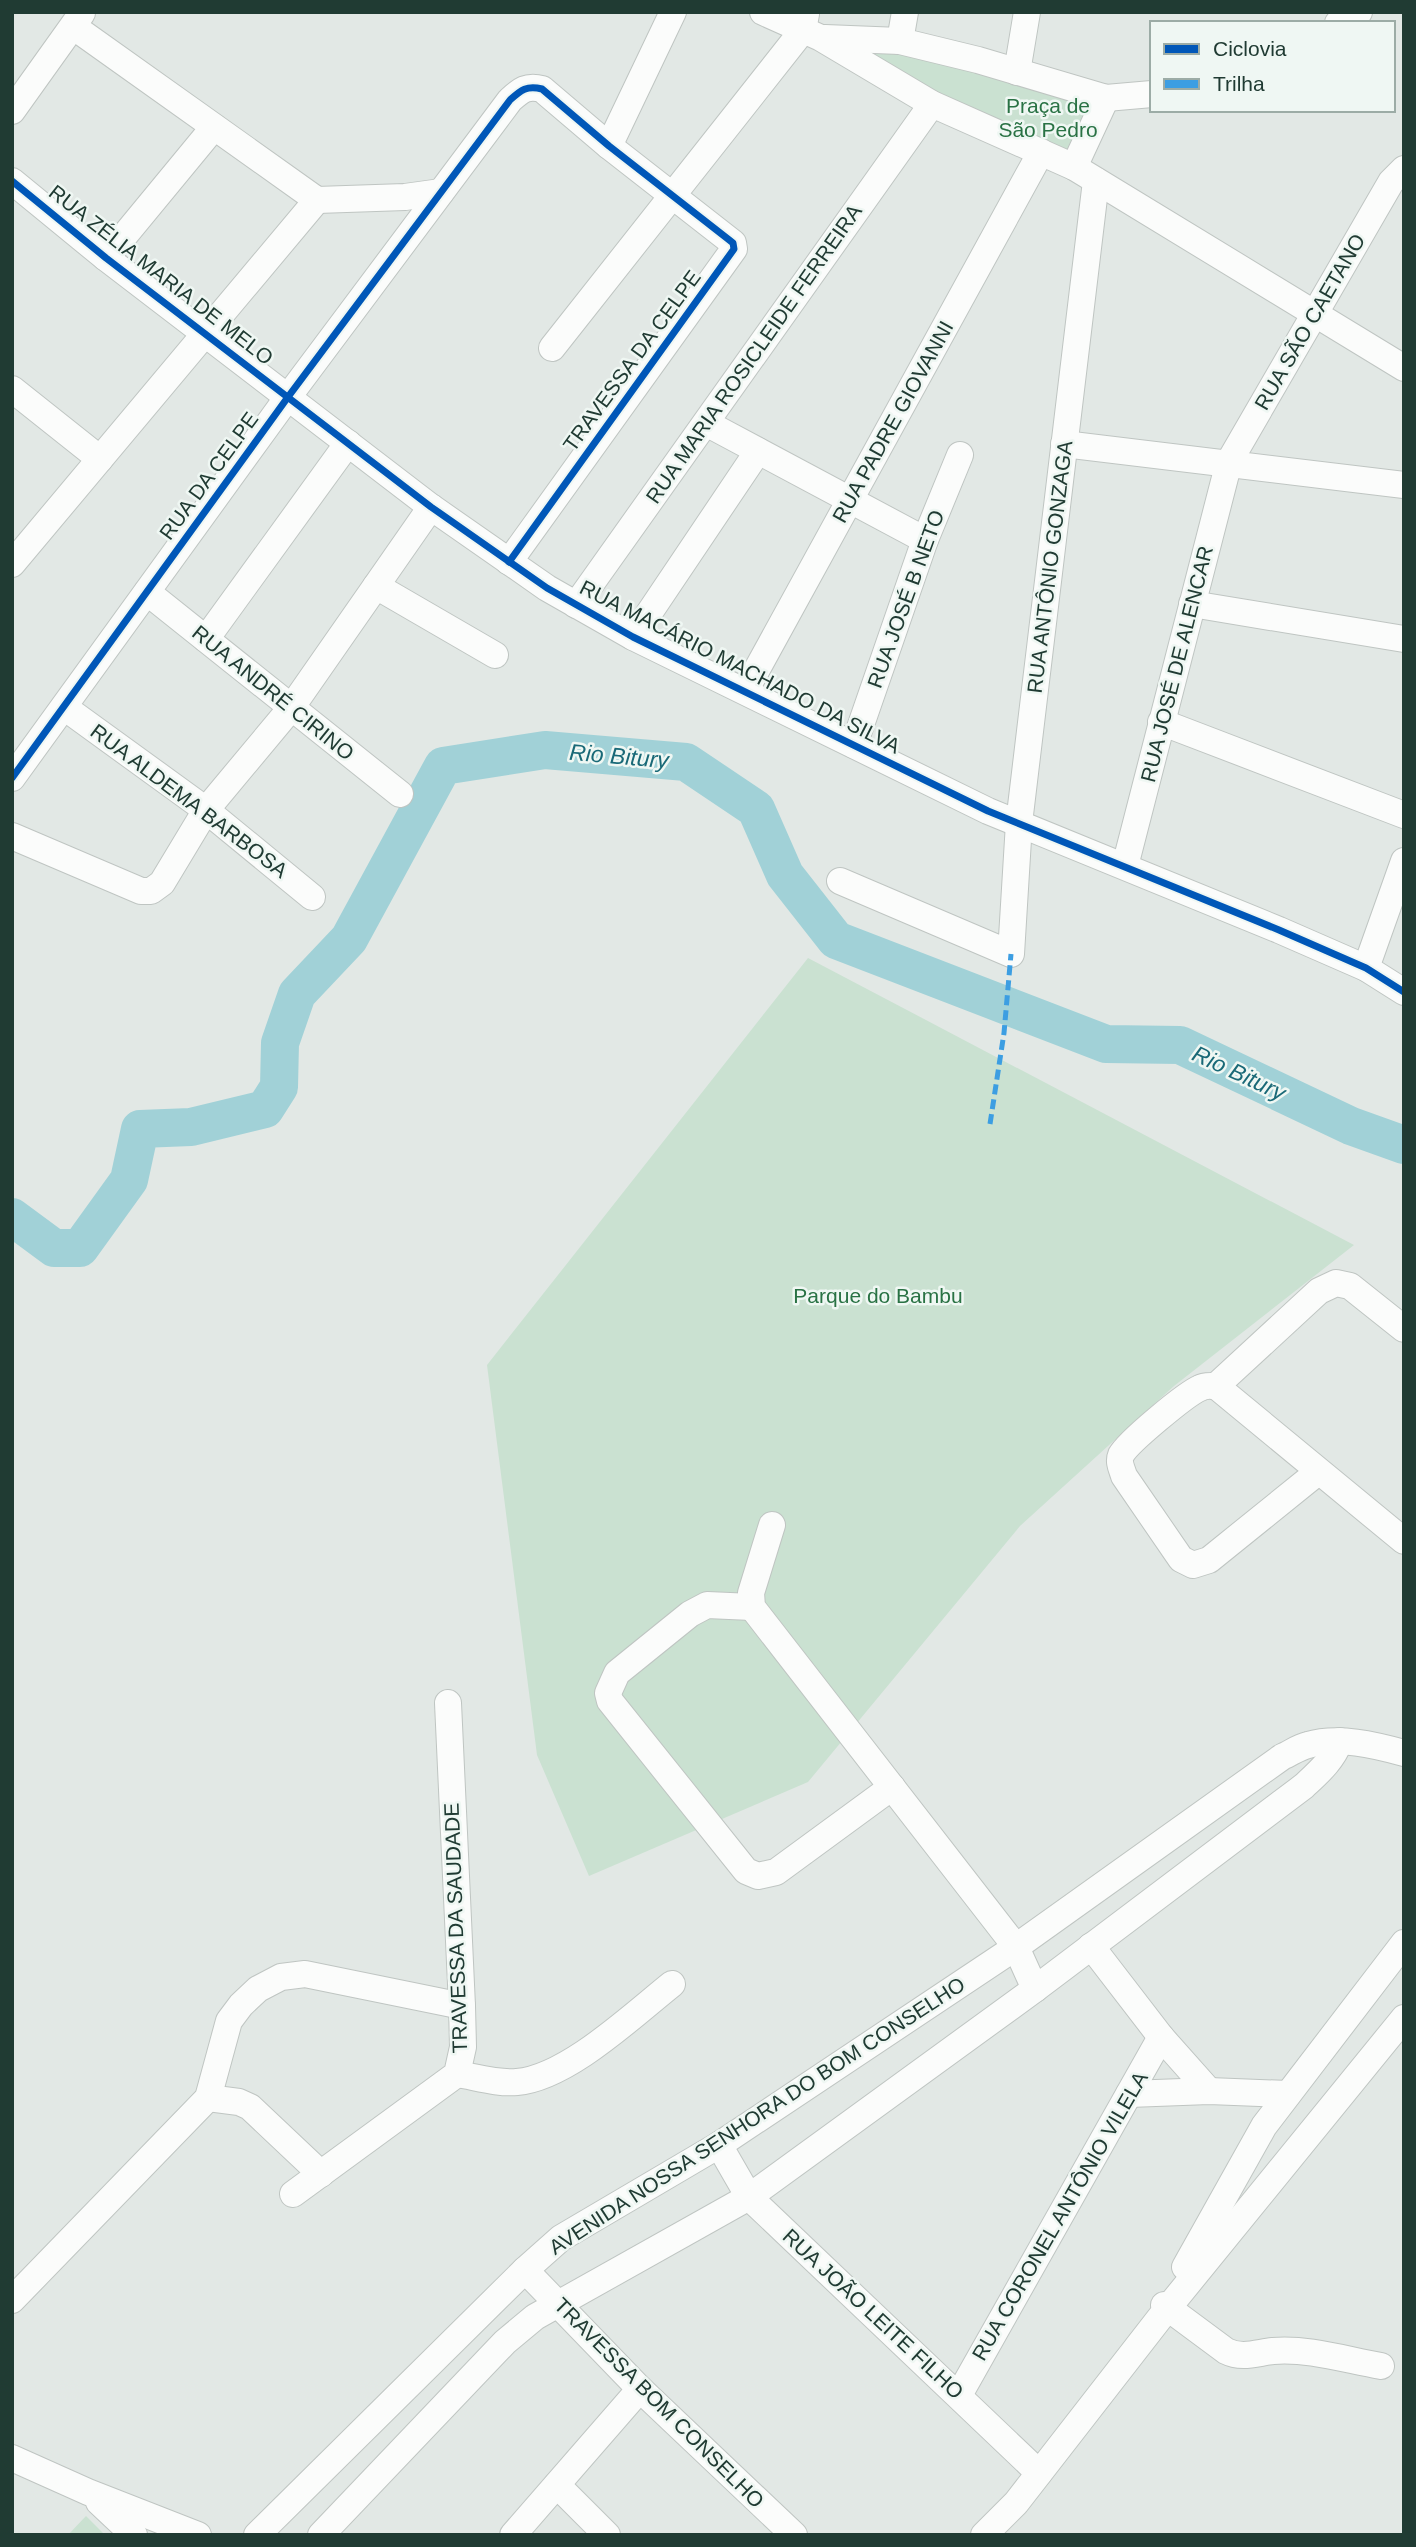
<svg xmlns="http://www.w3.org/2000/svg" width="1416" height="2547" font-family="Arial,sans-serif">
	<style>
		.green { fill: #cae1d1 }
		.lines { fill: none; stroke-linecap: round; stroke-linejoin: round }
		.river { stroke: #a1d1d7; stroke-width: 38 }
		.minor-casing { stroke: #bfc5c2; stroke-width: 28 }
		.minor { stroke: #fbfcfb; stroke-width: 26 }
		.quiet { stroke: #3c9ee2; stroke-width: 5; stroke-dasharray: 10 5; stroke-linecap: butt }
		.cycleway-casing { stroke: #eff7f3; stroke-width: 11 }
		.cycleway { stroke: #0057b8; stroke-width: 7 }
		.labels { text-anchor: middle; stroke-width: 5; stroke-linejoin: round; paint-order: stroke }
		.park-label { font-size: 21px; fill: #297244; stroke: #eff7f3 }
		.street-label { font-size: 21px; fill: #203b33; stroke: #eff7f3 }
		.water-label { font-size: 23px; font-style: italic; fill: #196977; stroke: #eff7f3 }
	</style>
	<rect width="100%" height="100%" fill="#e2e8e5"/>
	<g class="green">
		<path d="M874,39L1106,98L1059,160L863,62Z"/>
		<path d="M808,958L1354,1245L1174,1386L1020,1526L808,1782L589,1876L537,1755L487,1365Z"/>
		<path d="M86,2516L105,2535H68Z"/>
	</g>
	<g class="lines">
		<path class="river" d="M12,1217L54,1248H80L129,1180L140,1129L191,1127L265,1109L279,1087L280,1043L297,994L349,939L443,766L545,750L686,762L756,809L785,875L836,940L1106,1044L1180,1045L1351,1126L1404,1145"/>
		<defs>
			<g id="minor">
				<path d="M763,12L821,38L932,104L1074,167L1404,368"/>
				<path d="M1338,23L1359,12"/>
				<path d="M74,27L317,200L405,197L441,192"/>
				<path d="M825,38L900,41L978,60L1106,98L1152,94"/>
				<path d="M900,41L905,12"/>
				<path d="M1017,72L1027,12"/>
				<path d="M12,111L82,13"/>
				<path d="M609,146L673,12"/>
				<path d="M1074,167L1106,98"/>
				<path d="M12,181L106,258L431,507L547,588L633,637L988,811L1279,930L1366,968L1404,992"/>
				<path d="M106,258L214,127"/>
				<path d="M552,348L803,30L806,14"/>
				<path d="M12,389L100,459"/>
				<path d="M706,423L925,540"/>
				<path d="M1064,444L1404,485"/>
				<path d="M12,564L317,200"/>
				<path d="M376,586L495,655"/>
				<path d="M147,592L400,794"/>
				<path d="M1192,604L1404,639"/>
				<path d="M576,605L932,104"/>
				<path d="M633,637L758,451"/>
				<path d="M206,639L348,443"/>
				<path d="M745,691L1041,152"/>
				<path d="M64,707L206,810L312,897"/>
				<path d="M1161,722L1404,815"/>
				<path d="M854,745L925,540L960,455"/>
				<path d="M12,778L288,397L510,100C521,90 527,85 542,89L609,146L728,239L733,243L734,249L509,562"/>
				<path d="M12,836L141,891H151L162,883L206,810L291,708L431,507"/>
				<path d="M1125,866L1229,462L1391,182L1404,169"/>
				<path d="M840,881L1011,954L1019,823L1096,181"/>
				<path d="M1366,968L1404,861"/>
				<path d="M1216,1386L1404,1541"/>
				<path d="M1318,1472L1209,1560L1193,1565L1181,1559L1124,1476C1122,1469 1118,1462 1121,1455C1128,1442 1186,1394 1200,1388C1205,1385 1210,1386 1216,1386L1319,1291L1336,1283L1350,1286L1404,1329"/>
				<path d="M772,1525L751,1593L752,1607L1016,1947L1035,1989"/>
				<path d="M752,1607L707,1605L690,1614L617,1673L608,1693L610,1701L746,1871L758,1876L776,1872L892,1787"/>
				<path d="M1091,1946L1161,2037L1209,2091"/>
				<path d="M457,2074C476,2077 498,2084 517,2082C567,2078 633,2015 672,1984"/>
				<path d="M1129,2094L1209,2091L1288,2094"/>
				<path d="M208,2098L239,2102L250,2107L321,2174"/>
				<path d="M719,2145L749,2197L1039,2473"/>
				<path d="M293,2194L457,2074L463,2047L462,2006L448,1703"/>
				<path d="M1185,2267L1264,2126L1404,1943"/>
				<path d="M525,2270L640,2389L794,2535"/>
				<path d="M12,2300L208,2098L229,2021L241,2005L258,1989L281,1977L305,1974L462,2006"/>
				<path d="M1164,2305L1226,2351C1242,2359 1256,2353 1273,2351C1309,2348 1346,2360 1381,2366"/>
				<path d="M959,2395L1161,2037"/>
				<path d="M12,2458L88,2492L198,2535"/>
				<path d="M557,2485L607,2535"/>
				<path d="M99,2502L134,2535"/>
				<path d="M257,2535L525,2270L561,2238L719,2145L1016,1947L1282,1757C1291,1753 1299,1747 1308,1745C1338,1736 1375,1745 1404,1753"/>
				<path d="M321,2535L505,2342L535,2317L749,2197L1035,1989L1304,1786C1319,1772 1332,1761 1340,1741"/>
				<path d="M513,2535L640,2389"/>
				<path d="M984,2535L1016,2503L1159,2319L1404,2018"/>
			</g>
		</defs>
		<use href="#minor" class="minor-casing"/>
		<use href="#minor" class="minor"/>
		<path class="quiet" d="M990,1124L1004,1033L1011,954"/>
		<defs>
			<g id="cycleway">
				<path d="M12,181L106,258L431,507L547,588L633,637L988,811L1279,930L1366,968L1404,992"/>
				<path d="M12,778L288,397L510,100C521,90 527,85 542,89L609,146L728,239L733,243L734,249L509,562"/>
			</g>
		</defs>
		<use href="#cycleway" class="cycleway-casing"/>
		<use href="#cycleway" class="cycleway"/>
	</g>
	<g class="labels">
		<g class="park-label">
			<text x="1048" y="113">Praça de<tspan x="1048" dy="24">São Pedro</tspan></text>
			<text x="878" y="1303">Parque do Bambu</text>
		</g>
		<g class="street-label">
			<text transform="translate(161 275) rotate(38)" y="7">RUA ZÉLIA MARIA DE MELO</text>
			<text transform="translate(1310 322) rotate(-60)" y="7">RUA SÃO CAETANO</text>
			<text transform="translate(754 354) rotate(-55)" y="7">RUA MARIA ROSICLEIDE FERREIRA</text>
			<text transform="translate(632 361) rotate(-54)" y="7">TRAVESSA DA CELPE</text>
			<text transform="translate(893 422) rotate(-61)" y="7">RUA PADRE GIOVANNI</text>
			<text transform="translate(209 476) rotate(-54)" y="7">RUA DA CELPE</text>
			<text transform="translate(1050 567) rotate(-83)" y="7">RUA ANTÔNIO GONZAGA</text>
			<text transform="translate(906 599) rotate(-70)" y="7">RUA JOSÉ B NETO</text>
			<text transform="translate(1177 664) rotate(-76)" y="7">RUA JOSÉ DE ALENCAR</text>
			<text transform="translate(740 667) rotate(27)" y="7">RUA MACÁRIO MACHADO DA SILVA</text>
			<text transform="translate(273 693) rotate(39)" y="7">RUA ANDRÉ CIRINO</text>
			<text transform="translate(189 801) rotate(37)" y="7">RUA ALDEMA BARBOSA</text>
			<text transform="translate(456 1928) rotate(-92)" y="7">TRAVESSA DA SAUDADE</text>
			<text transform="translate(757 2116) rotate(-33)" y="7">AVENIDA NOSSA SENHORA DO BOM CONSELHO</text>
			<text transform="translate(1060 2216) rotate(-60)" y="7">RUA CORONEL ANTÔNIO VILELA</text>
			<text transform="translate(873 2314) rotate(43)" y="7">RUA JOÃO LEITE FILHO</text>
			<text transform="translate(659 2403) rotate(45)" y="7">TRAVESSA BOM CONSELHO</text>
		</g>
		<g class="water-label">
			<text transform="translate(619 756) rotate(5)" y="8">Rio Bitury</text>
			<text transform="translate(1239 1073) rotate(25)" y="8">Rio Bitury</text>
		</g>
	</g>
	<rect width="1416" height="2547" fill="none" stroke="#203b33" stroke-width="28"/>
	<rect x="1150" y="21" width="245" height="91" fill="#eff7f3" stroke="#9caca6" stroke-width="2"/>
	<rect x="1164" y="44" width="35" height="10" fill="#0057b8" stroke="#9caca6" stroke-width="2"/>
	<text x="1213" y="56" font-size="21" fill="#203b33">Ciclovia</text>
	<rect x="1164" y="79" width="35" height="10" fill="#3c9ee2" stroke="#9caca6" stroke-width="2"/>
	<text x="1213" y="91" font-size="21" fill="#203b33">Trilha</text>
</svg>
